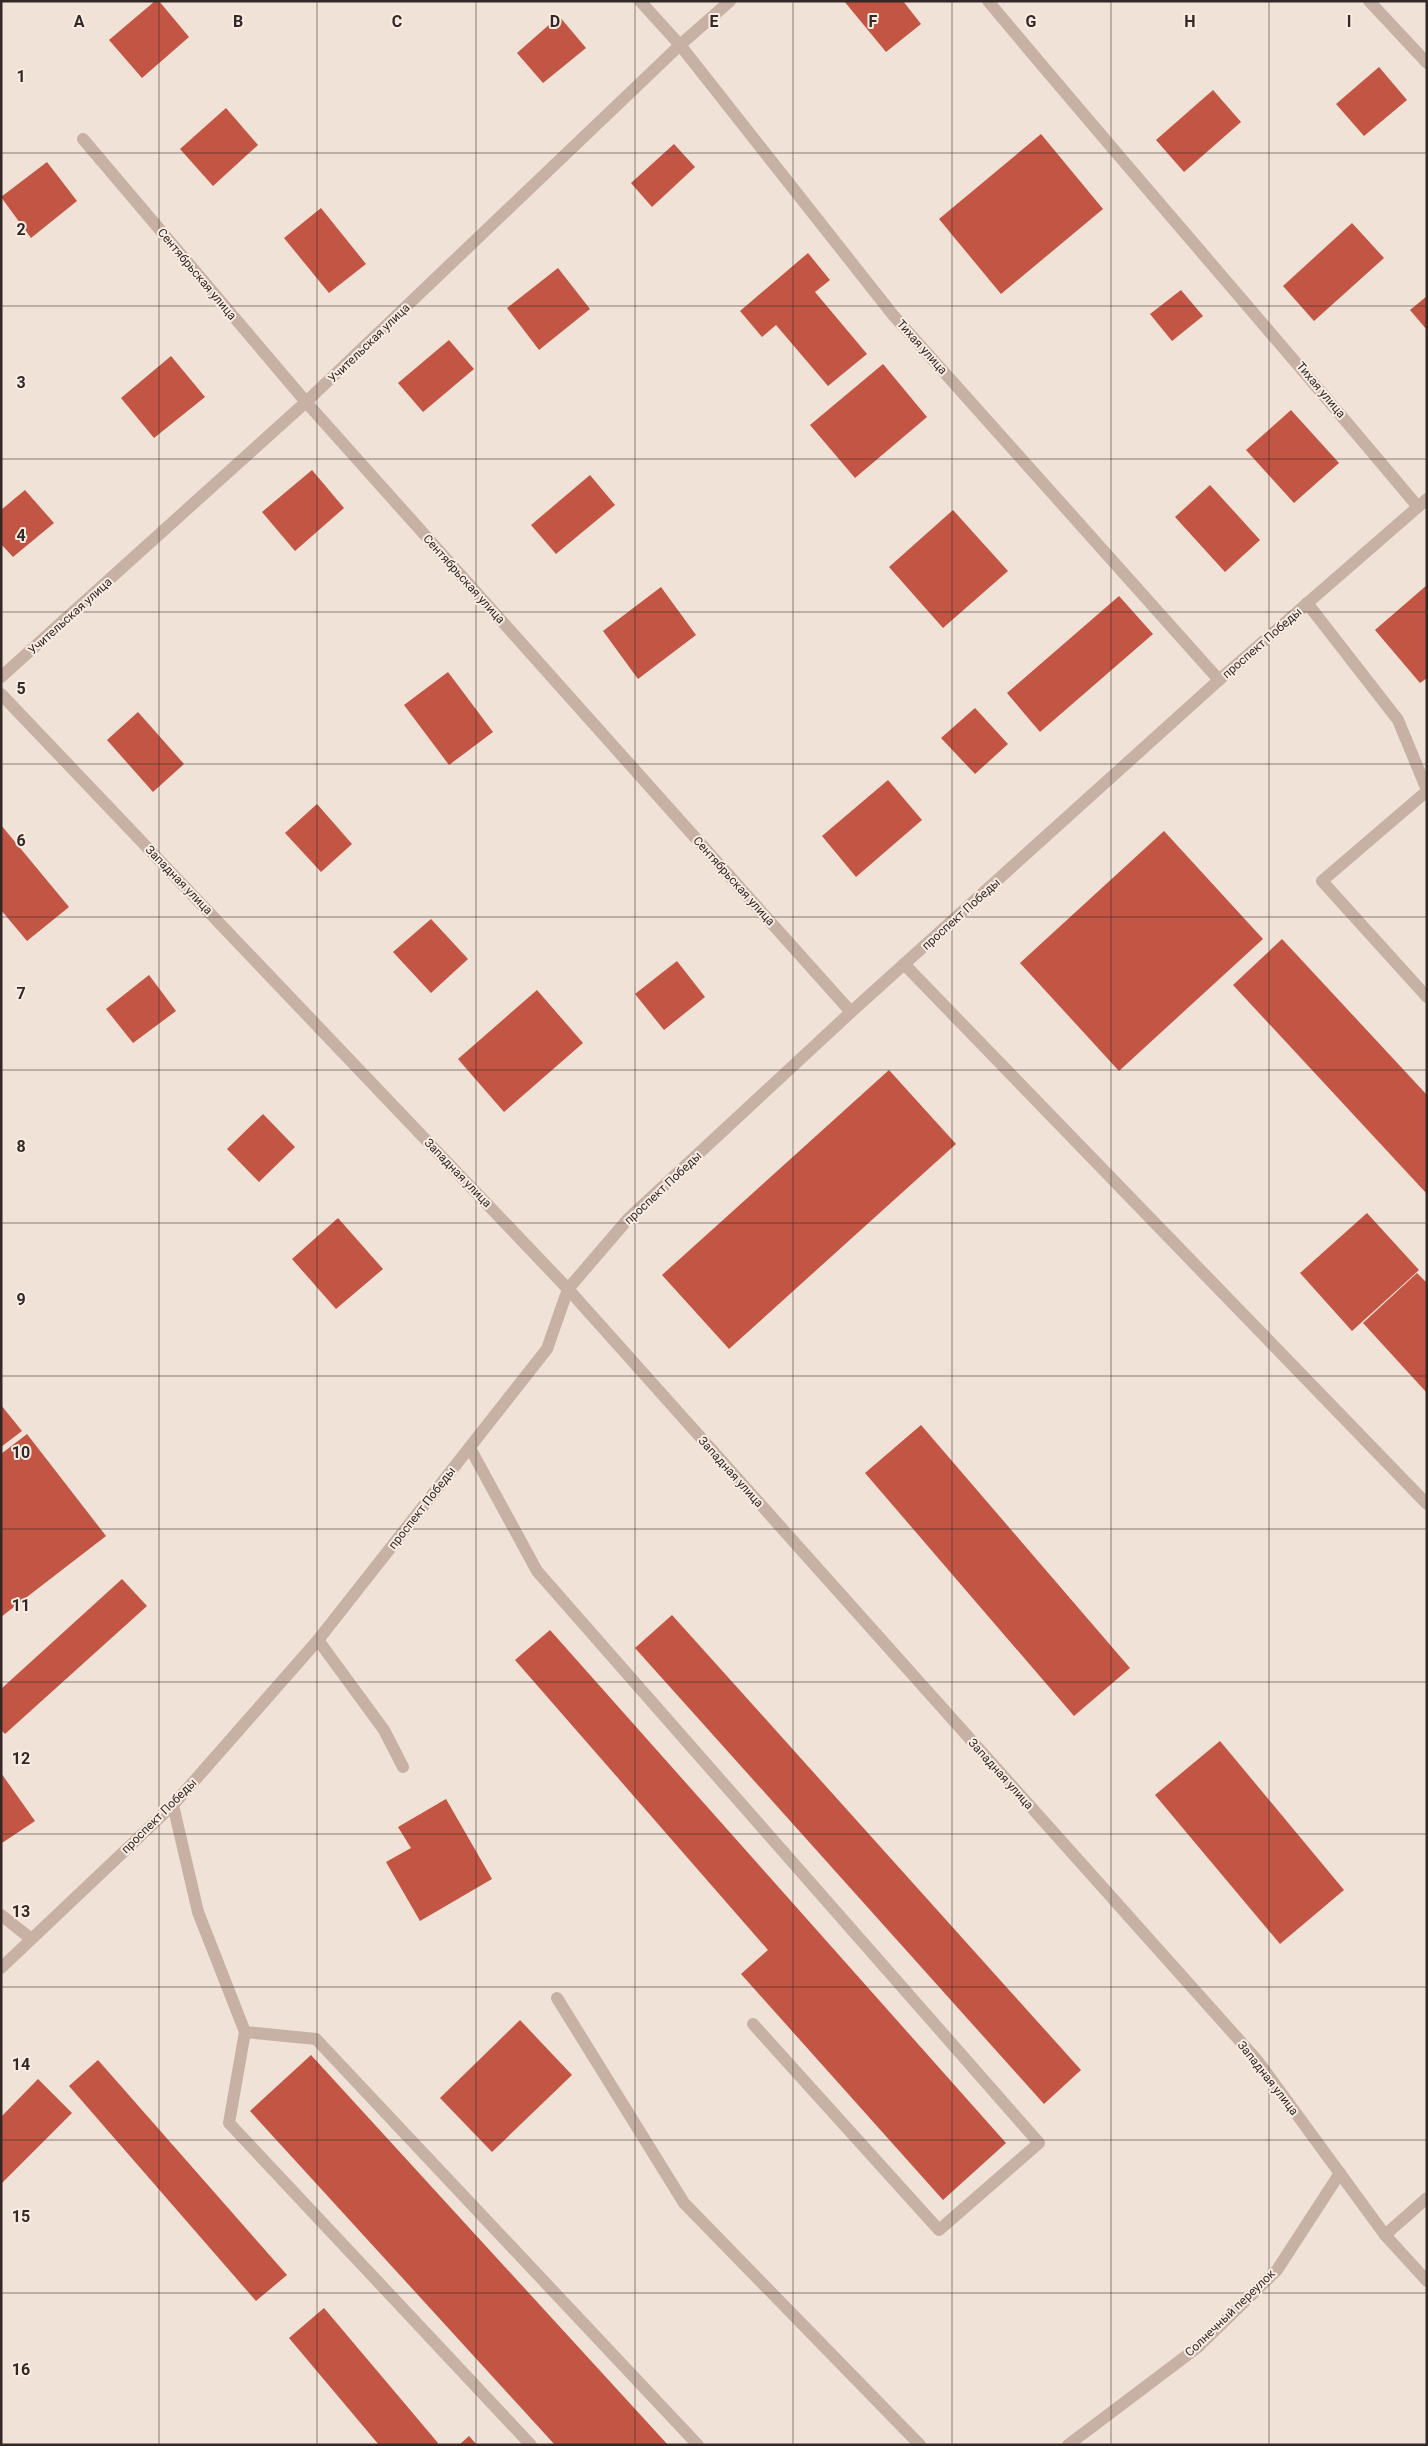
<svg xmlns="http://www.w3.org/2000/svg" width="1428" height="2446" font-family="Roboto,sans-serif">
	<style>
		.building { fill: #c25543 }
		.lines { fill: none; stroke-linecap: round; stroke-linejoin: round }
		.minor { stroke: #c7b1a4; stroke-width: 12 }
		.grid { fill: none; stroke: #332825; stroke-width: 1; stroke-opacity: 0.55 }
		.labels { text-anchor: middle; stroke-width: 4; stroke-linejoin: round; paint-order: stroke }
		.street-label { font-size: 12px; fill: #332825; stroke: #f8ece3 }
		.grid-label { font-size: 16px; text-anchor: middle; font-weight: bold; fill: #332825; stroke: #f8ece3; stroke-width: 4; stroke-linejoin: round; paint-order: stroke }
	</style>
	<rect width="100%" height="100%" fill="#f0e2d7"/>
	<g class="building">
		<path d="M155,1H159L189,37L142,78L109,40Z"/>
		<path d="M844,1H903L921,24L886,52Z"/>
		<path d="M559,16L586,48L543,83L517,53Z"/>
		<path d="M1379,67L1407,100L1364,136L1336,104Z"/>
		<path d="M1213,90L1241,122L1184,172L1156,140Z"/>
		<path d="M226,108L258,145L213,186L180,149Z"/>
		<path d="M1041,134L1103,209L1001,294L939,219Z"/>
		<path d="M674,144L695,167L652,207L631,183Z"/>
		<path d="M47,162L77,201L31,238L1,197Z"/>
		<path d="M321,208L366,264L329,293L284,238Z"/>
		<path d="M1352,223L1384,258L1314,321L1283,286Z"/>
		<path d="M808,253L830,280L815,292L867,354L828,386L776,325L762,337L740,311Z"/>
		<path d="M558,268L590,309L539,350L507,308Z"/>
		<path d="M1181,290L1203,316L1172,341L1150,314Z"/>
		<path d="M1427,296V330L1410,310Z"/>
		<path d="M449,340L474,369L423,412L398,383Z"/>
		<path d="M171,356L205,397L154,438L121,398Z"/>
		<path d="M883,364L927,417L855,478L810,425Z"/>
		<path d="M1291,410L1339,463L1294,503L1246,450Z"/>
		<path d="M312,470L344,508L295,551L262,512Z"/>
		<path d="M590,475L615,505L556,554L531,525Z"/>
		<path d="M1210,485L1260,540L1225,572L1175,517Z"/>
		<path d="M25,490L54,523L13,557L1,544V510Z"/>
		<path d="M953,510L1008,571L943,628L889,567Z"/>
		<path d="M1427,585V678L1420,683L1375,630Z"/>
		<path d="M661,587L696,635L638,679L603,631Z"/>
		<path d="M1119,596L1153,634L1040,732L1007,693Z"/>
		<path d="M448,672L493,732L449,765L404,705Z"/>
		<path d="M975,708L1008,744L975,774L941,738Z"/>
		<path d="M138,712L184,764L153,792L107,740Z"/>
		<path d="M888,780L922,820L856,877L822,836Z"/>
		<path d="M317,804L352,844L321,872L285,833Z"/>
		<path d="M1,825L69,907L27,941L1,910Z"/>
		<path d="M1164,831L1263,939L1119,1071L1020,963Z"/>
		<path d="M431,919L468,959L431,993L393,952Z"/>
		<path d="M1282,939L1427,1095V1194L1233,985Z"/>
		<path d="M677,961L705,997L664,1030L635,994Z"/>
		<path d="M149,975L176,1011L133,1043L106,1009Z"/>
		<path d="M537,990L583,1043L504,1112L458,1059Z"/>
		<path d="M889,1070L956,1144L729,1349L662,1275Z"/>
		<path d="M263,1114L295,1147L259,1182L227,1149Z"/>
		<path d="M1367,1213L1419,1270L1352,1331L1300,1273Z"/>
		<path d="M338,1218L383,1269L336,1309L292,1259Z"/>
		<path d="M1417,1273L1427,1283V1393L1363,1323Z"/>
		<path d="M1,1405L22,1431L1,1447Z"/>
		<path d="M921,1425L1130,1668L1074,1716L865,1473Z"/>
		<path d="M27,1434L106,1536L1,1617V1454Z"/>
		<path d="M122,1579L147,1606L5,1734L1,1730V1689Z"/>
		<path d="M672,1615L1081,2070L1044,2104L635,1648Z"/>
		<path d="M550,1630L1006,2143L943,2200L741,1974L768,1950L515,1660Z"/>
		<path d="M1220,1741L1344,1890L1280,1944L1155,1795Z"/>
		<path d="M1,1773L35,1821L2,1843L1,1842Z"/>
		<path d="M446,1799L492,1879L420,1921L386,1862L411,1848L398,1827Z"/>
		<path d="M520,2020L572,2075L492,2152L440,2098Z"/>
		<path d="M311,2055L668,2445H555L250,2111Z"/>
		<path d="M98,2060L287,2275L256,2301L69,2086Z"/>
		<path d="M38,2079L72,2113L1,2184V2117Z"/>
		<path d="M324,2308L438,2443L436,2445H379L289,2338Z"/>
		<path d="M469,2436L477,2445H459Z"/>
	</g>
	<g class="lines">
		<g class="minor">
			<path d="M640,1L680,45L893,315L1219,680"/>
			<path d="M988,1C1130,171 1276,337 1418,507"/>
			<path d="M1369,1L1427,63"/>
			<path d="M83,139L306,402L851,1012"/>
			<path d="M1307,603L1398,720L1427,790"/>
			<path d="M1,677L306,402L680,45L730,1"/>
			<path d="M1,694L568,1289L1257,2060L1385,2235L1427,2281"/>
			<path d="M1427,791L1322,881L1427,997"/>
			<path d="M904,964L1427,1504"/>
			<path d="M470,1448L537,1571L1039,2143L939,2230L753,2024"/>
			<path d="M318,1640L384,1730L403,1767"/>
			<path d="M173,1805L198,1912L245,2032L316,2039L698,2445"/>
			<path d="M1,1915L30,1938"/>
			<path d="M1,1968L173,1805L318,1640L547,1349L568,1289L628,1219L851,1012L1219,680L1427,499"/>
			<path d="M557,1998L684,2203L920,2445"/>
			<path d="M245,2032L229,2123L531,2445"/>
			<path d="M1385,2235L1427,2198"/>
			<path d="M1068,2445L1198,2347L1277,2270L1340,2173"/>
		</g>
	</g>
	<path class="grid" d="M159,1V2445M317,1V2445M476,1V2445M635,1V2445M793,1V2445M952,1V2445M1111,1V2445M1269,1V2445M1,153H1427M1,306H1427M1,459H1427M1,612H1427M1,764H1427M1,917H1427M1,1070H1427M1,1223H1427M1,1376H1427M1,1529H1427M1,1682H1427M1,1834H1427M1,1987H1427M1,2140H1427M1,2293H1427"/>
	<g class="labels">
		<g class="street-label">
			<text transform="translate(197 274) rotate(50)" y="4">Сентябрьская улица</text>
			<text transform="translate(369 343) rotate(-44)" y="4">Учительская улица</text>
			<text transform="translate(922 347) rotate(48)" y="4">Тихая улица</text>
			<text transform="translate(1321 390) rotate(50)" y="4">Тихая улица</text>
			<text transform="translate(464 579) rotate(48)" y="4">Сентябрьская улица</text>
			<text transform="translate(70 616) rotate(-42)" y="4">Учительская улица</text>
			<text transform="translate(1262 643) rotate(-41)" y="4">проспект Победы</text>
			<text transform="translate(179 880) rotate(46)" y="4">Западная улица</text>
			<text transform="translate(734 881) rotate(48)" y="4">Сентябрьская улица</text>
			<text transform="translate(961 914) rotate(-42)" y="4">проспект Победы</text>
			<text transform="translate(458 1173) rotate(46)" y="4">Западная улица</text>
			<text transform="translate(663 1188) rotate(-43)" y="4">проспект Победы</text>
			<text transform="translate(731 1472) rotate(48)" y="4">Западная улица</text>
			<text transform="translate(422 1508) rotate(-52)" y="4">проспект Победы</text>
			<text transform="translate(1001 1774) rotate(48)" y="4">Западная улица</text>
			<text transform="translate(159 1816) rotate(-45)" y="4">проспект Победы</text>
			<text transform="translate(1268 2078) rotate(52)" y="4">Западная улица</text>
			<text transform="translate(1230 2313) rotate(-44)" y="4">Солнечный переулок</text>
		</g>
	</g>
	<g class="grid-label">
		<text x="79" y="27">A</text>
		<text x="238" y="27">B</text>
		<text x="397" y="27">C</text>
		<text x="555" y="27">D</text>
		<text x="714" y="27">E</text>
		<text x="873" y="27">F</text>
		<text x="1031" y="27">G</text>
		<text x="1190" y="27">H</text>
		<text x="1349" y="27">I</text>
		<text x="21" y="82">1</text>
		<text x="21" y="235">2</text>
		<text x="21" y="388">3</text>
		<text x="21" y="541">4</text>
		<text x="21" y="694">5</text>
		<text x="21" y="846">6</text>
		<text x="21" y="999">7</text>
		<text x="21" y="1152">8</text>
		<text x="21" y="1305">9</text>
		<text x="21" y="1458">10</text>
		<text x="21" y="1611">11</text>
		<text x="21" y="1764">12</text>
		<text x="21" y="1917">13</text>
		<text x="21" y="2070">14</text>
		<text x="21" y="2222">15</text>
		<text x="21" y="2375">16</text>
	</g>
	<rect width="1428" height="2446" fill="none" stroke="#332825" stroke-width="5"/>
</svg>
